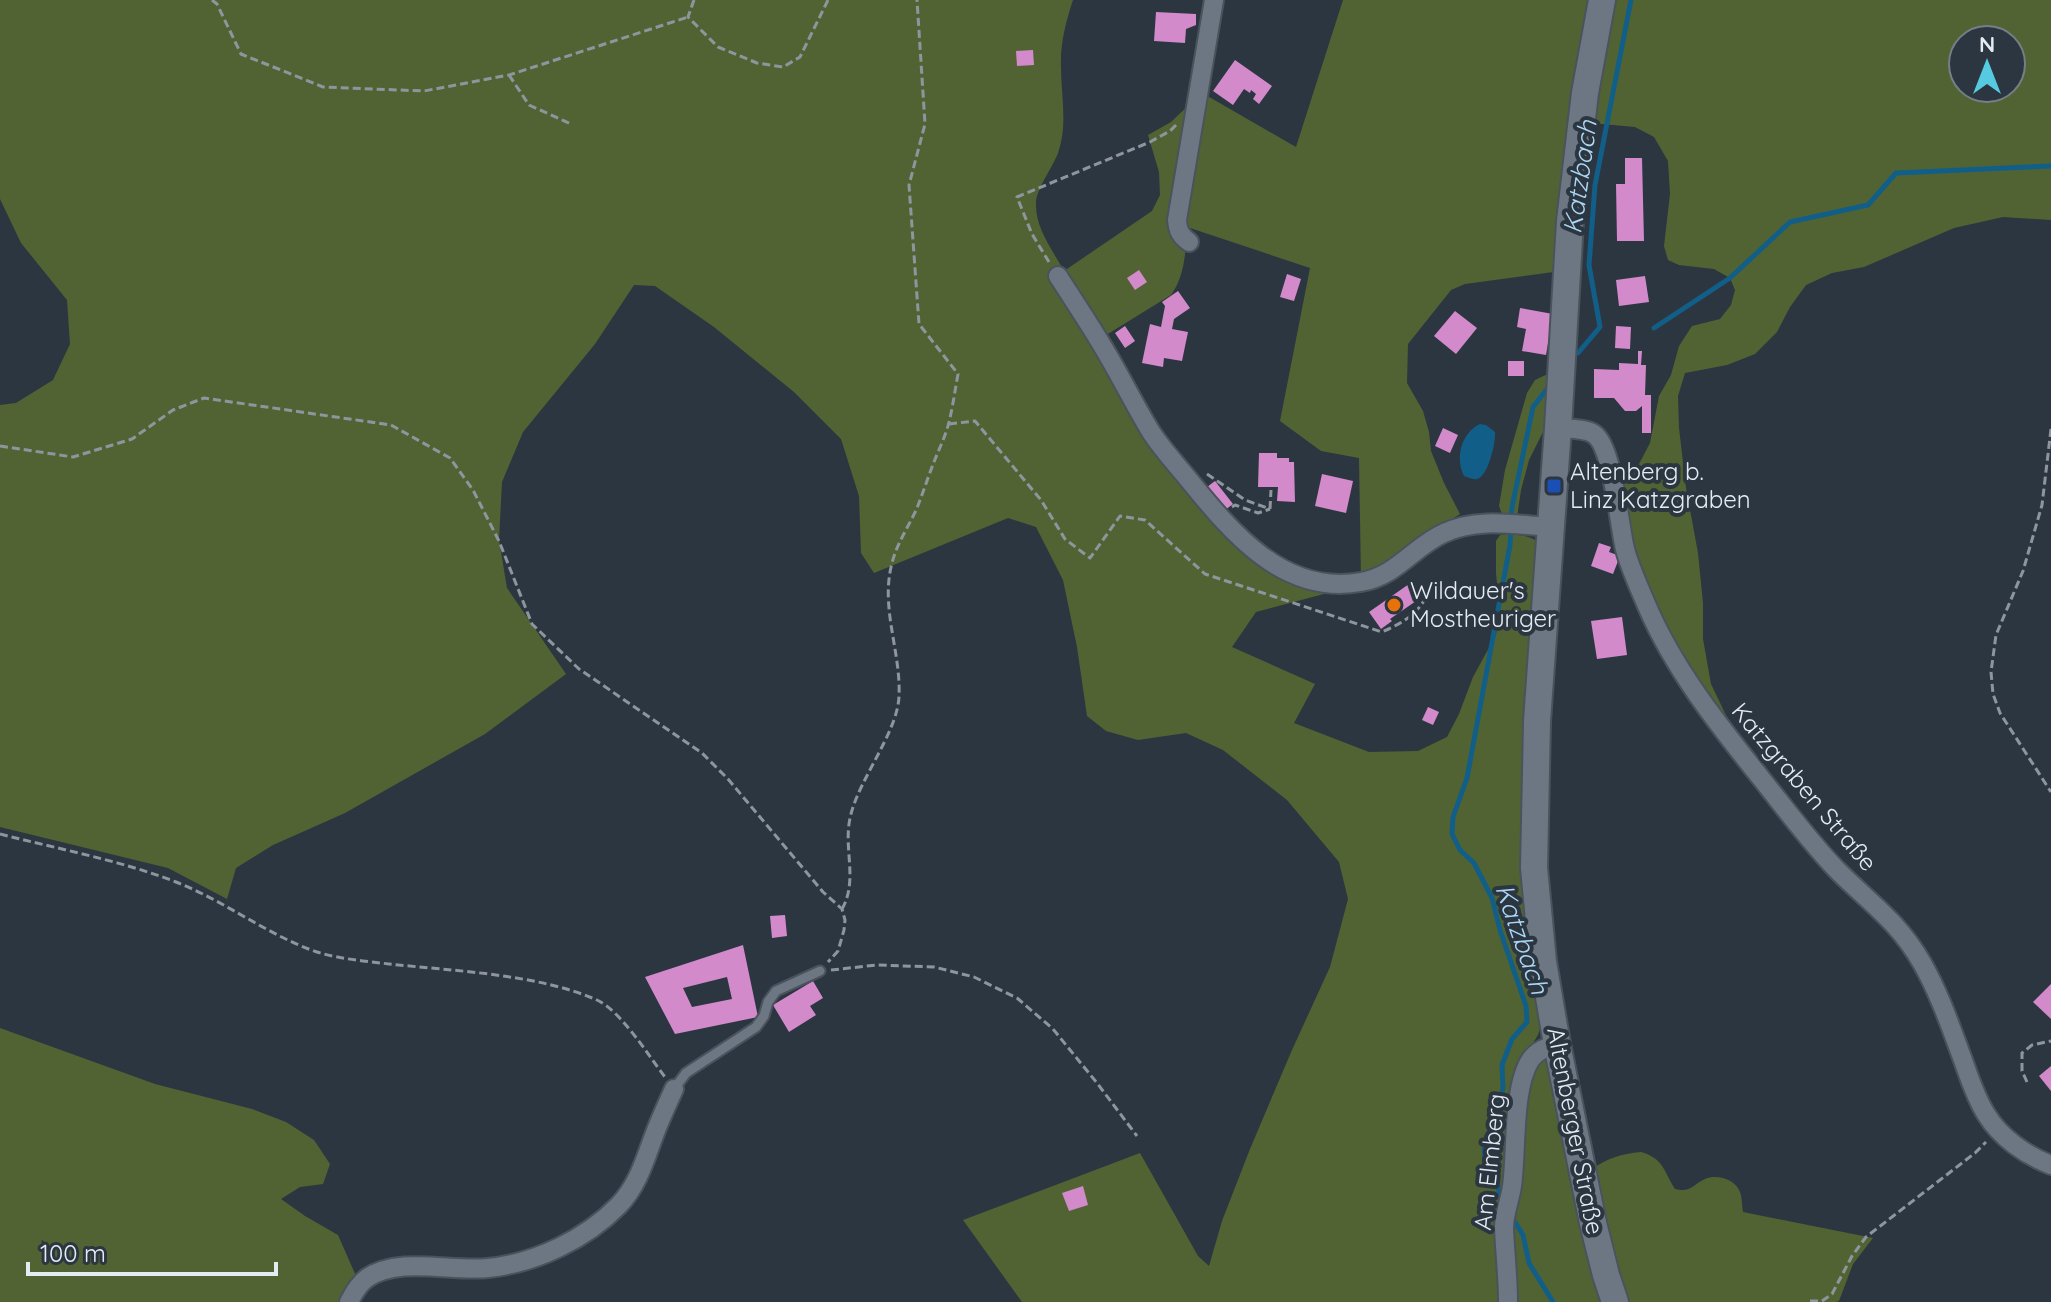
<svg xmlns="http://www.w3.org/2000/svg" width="2051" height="1302" font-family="Quicksand,sans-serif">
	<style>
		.green { fill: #526333; fill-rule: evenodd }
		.water { fill: #115f88 }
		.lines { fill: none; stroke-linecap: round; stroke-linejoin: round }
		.stream { stroke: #115f88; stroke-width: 5 }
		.building { fill: #d28aca; fill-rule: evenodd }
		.lane-casing { stroke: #4a535c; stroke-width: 13 }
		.street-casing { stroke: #4a535c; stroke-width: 22 }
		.secondary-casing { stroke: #4a535c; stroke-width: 30 }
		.path { stroke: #8e959f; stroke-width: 3; stroke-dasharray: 8 4; stroke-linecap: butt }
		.lane { stroke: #6c7783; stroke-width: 9 }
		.street { stroke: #6c7783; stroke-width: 18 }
		.secondary { stroke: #6c7783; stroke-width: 26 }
		.transit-dot { fill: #1a4fb4; stroke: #2c3641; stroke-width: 3 }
		.food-dot { fill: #e8710a; stroke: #2c3641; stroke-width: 3 }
		.labels { text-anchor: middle; stroke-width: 8; stroke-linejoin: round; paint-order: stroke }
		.poi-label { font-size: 24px; fill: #e5ebf3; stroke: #2c3641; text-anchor: start }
		.street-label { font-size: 24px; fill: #e5ebf3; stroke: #2c3641 }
		.water-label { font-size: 26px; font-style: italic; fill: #acd7f4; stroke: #2c3641 }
	</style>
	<rect width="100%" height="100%" fill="#2c3641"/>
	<g class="green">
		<path d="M0,0H1073C1066,21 1060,44 1061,67C1061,96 1068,124 1058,153C1053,167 1036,189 1036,203C1035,228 1052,249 1064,271L1152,211L1160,195L1159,172L1148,135L1171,122L1191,103C1188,119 1183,136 1183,153C1183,193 1196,262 1171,295L1103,337L1051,279L1230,537L1339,590L1256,612L1232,647L1315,684L1294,723L1369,752L1418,751L1447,737L1459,714L1473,677L1496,635L1499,605L1496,573V541L1500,535C1515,534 1529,534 1541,544L1532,686L1522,791L1523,866L1541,1025L1538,1035L1522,1061L1503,1302H1022L963,1220L1140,1153L1198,1256L1209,1266L1222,1221L1250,1149L1292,1050L1330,967L1348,899L1339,862L1287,800L1223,750L1186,733L1138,740L1106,731L1087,716L1077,647L1063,580L1036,527L1008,518L874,573L861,553L859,496L841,439L794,392L714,327L655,286L634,285L595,344L523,432L502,482L499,540L507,588L566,674L485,734L345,813L273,845L236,868L227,899L168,868L0,827V405L16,403L53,380L70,344L67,300L21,243L0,199Z"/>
		<path d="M1343,0H1594L1561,271L1465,284L1451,290L1408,344L1407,383L1423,411L1429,432L1431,451L1444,483L1460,514L1439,527L1389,568L1361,578L1359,458L1321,451L1280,421L1310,268L1184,226L1204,94L1296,147Z"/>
		<path d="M1612,0H2051V220L2003,217L1954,228L1864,267L1832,273L1806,285L1790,307L1777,332L1755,354L1727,365L1685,373L1678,396L1679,428L1686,488L1698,553L1703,603V639L1711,684L1734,732L1668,638L1633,555L1619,475L1639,464L1650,443L1659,396L1671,375L1679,346L1692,326L1720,319L1731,305L1735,290L1730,278L1714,269L1679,265L1668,260L1664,246L1670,194L1668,161L1654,137L1635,127L1591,123ZM1963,40H2011V88H1963Z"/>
		<path d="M1550,373L1546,426L1529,460L1521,490L1517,517H1503L1499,506L1505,470L1527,393L1535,380Z"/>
		<path d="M0,1028L155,1084L252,1109L286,1122L314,1140L330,1164L323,1184L300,1187L281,1199L305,1216L338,1235L356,1276L342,1302H0Z"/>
		<path d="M1549,1056L1606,1302H1511L1510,1232L1522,1113L1533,1065Z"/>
		<path d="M1641,1152C1664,1159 1663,1170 1675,1189C1692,1193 1693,1184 1705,1179C1717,1174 1735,1179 1740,1192C1742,1197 1742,1206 1743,1212L1873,1238L1853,1264L1839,1301L1836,1302H1625L1592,1169C1608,1158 1621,1154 1641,1152Z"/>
	</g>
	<path class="water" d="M1480,424L1486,425L1495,432C1496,442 1488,477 1477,479C1474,480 1467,477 1464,476C1455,458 1461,433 1480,424Z"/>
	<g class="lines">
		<g class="stream">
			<path d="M1654,328L1730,278L1790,222L1868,205L1896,173L2051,166"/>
			<path d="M1578,353L1600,327L1589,265L1595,185L1631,0"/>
			<path d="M1502,1203L1497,1183L1485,1162L1484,1145L1498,1109L1503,1088L1502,1065L1512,1039L1527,1022L1526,1006L1500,930L1492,898L1474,863L1460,850L1452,834L1453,817L1467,778L1510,545L1512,507L1533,407L1547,389"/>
			<path d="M1510,1214L1523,1235L1529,1263L1553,1302"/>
		</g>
	</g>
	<g class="building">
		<path d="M1156,12L1196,14V25L1186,29L1185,43L1154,41Z"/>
		<path d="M1033,50L1034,65L1017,66L1016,51Z"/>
		<path d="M1235,60L1272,86L1259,104L1253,99L1256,94L1251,90L1250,93L1244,89L1233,105L1213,91Z"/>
		<path d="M1625,158H1642L1644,241H1617L1616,184H1625Z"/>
		<path d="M1139,270L1147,282L1135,290L1127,278Z"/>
		<path d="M1287,274L1301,279L1294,301L1280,297Z"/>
		<path d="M1645,276L1649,302L1619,306L1616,280Z"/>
		<path d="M1178,291L1190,308L1174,319L1172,329L1188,332L1182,361L1164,358L1163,367L1142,363L1150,324L1161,327L1165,306L1162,302Z"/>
		<path d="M1520,308L1553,314L1546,355L1522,351L1526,329L1517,327Z"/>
		<path d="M1455,311L1477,328L1456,354L1434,336Z"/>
		<path d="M1125,326L1135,341L1125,348L1115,333Z"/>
		<path d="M1616,326L1631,327L1630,349L1615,348Z"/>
		<path d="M1638,351H1642L1641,365H1646L1645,395H1651V433H1642V406L1636,411H1625L1614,398H1594V369L1619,370V363L1638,364Z"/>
		<rect x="1508" y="361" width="16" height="15"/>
		<path d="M1443,428L1458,435L1450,453L1435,446Z"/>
		<path d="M1259,453H1277V458H1289V462H1294L1295,502L1277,501L1278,487H1258Z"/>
		<path d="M1322,474L1353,481L1346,513L1315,506Z"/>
		<path d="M1215,481L1233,504L1225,510L1207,487Z"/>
		<path d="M1599,543L1611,547L1609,552L1620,556L1613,574L1591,566Z"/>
		<path d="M1409,584L1419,599L1390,619L1392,621L1381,629L1369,612Z"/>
		<path d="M1622,617L1627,655L1597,659L1591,621Z"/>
		<path d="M1428,707L1439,712L1433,725L1422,720Z"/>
		<path d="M785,915L787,936L772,938L770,916Z"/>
		<path d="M743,945L758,1017L675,1034L645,977ZM727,977L732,999L692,1007L683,988Z"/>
		<path d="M813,981L823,998L810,1006L816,1015L789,1032L773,1005Z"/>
		<path d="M2051,984V1019L2033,1002Z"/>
		<path d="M2051,1066V1091L2039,1076Z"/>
		<path d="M1083,1186L1088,1205L1069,1211L1062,1193Z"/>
	</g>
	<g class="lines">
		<defs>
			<path id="lane" d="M674,1089L686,1073L756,1027L764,1016L768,1002L776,991L820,971"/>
			<g id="street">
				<path d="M1189,242C1180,235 1178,231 1177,220L1214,0"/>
				<path d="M1058,276C1074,301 1091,326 1106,352C1122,379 1135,406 1151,432C1162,449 1176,464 1189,480C1232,533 1284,596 1361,582C1397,576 1414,546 1444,533C1478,517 1516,525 1552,527"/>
				<path d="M1558,428C1569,429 1585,428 1594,434C1613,447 1619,525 1625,549C1630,568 1639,587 1647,606C1674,669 1717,723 1760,777C1785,808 1809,841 1837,870C1870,903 1898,921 1922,963C1938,991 1949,1022 1960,1052C1968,1073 1974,1095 1986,1114C2000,1137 2025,1155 2051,1165"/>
				<path d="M349,1302C353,1294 360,1283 367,1278C400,1256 451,1272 488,1268C536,1263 586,1239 619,1205C641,1182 647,1151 659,1123C664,1111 669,1100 674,1089"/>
				<path d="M1508,1302C1508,1277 1505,1253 1504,1228C1504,1214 1510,1200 1512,1186C1517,1152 1512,1087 1531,1059C1538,1050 1547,1047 1557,1044"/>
			</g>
			<path id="secondary" d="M1602,0L1585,93L1570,221L1558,428L1537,721L1534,868L1543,962L1557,1044L1593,1223L1606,1275L1615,1302"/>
		</defs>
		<use href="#lane" class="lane-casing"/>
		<use href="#street" class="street-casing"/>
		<use href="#secondary" class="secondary-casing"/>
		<g class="path">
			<path d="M212,0L217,4L241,54L323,87L424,91L509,75L688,17"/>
			<path d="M694,0L688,17L718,47L757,63L783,67L800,57L828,0"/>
			<path d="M509,75L529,105L571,124"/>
			<path d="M1049,262L1032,234L1017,197L1150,142L1170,131L1176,125"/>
			<path d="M949,424L975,421L1041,500L1065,539L1090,558L1120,516L1145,520L1205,574L1382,632C1411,619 1419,612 1434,584"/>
			<path d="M2051,429L2042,505L2023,571L1996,635L1991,672L1993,694L2000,713L2051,792"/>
			<path d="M0,446L73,457L132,439L173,410L204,398L391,425L450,458L473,490L499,541L532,624L579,669L702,753L728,779L823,892L842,909L845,920L844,930L838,951L828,962"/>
			<path d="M1207,474L1245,500L1270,509"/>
			<path d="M1232,507L1235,505L1258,513L1270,509"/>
			<path d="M1270,509L1271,490"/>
			<path d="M0,834C58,849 119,860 176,882C225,901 267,935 317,952C339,959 365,961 389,964C454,971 538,974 597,1000C621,1011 648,1055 665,1077"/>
			<path d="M842,909C859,879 842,847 851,814C860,778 898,731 899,696C901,651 880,608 892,563C897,543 909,526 917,508C923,493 928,477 934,462C939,449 946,435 949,422C953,406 955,390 958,374L919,324L909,185L925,124L917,0"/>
			<path d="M831,970L877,965L934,967L974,977L1017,998L1053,1029L1097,1083L1137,1136"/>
			<path d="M2027,1082L2022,1071V1053L2032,1045L2051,1041"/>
			<path d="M1810,1301H1822L1832,1294L1852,1256L1866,1237L1975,1153L1986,1142"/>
		</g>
		<use href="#lane" class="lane"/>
		<use href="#street" class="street"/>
		<use href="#secondary" class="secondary"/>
	</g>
	<rect class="transit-dot" x="1546" y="478" width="16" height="16" rx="4"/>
	<circle class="food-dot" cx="1394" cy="605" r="8"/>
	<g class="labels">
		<g class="poi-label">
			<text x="1570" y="480">Altenberg b.<tspan x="1570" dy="28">Linz Katzgraben</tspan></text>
			<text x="1410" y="599">Wildauer's<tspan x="1410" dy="28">Mostheuriger</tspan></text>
		</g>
		<g class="street-label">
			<text transform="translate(1804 787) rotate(50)" y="8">Katzgraben Straße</text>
			<text transform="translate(1575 1131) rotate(79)" y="8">Altenberger Straße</text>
			<text transform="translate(1490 1162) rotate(-84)" y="8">Am Elmberg</text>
		</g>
		<g class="water-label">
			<text transform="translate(1580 177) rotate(-82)" y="9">Katzbach</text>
			<text transform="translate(1522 939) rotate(71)" y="9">Katzbach</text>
		</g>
	</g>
	<g transform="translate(1987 64)"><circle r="38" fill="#2c3641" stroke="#767e88" stroke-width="2"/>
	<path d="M0-6L14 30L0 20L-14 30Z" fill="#55cae0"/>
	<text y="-12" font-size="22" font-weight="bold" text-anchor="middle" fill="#e5ebf3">N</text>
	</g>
	<path d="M28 1262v12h248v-12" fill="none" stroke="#e5ebf3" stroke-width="4"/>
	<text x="40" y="1262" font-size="24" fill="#e5ebf3" stroke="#2c3641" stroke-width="6" paint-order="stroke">100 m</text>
</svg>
